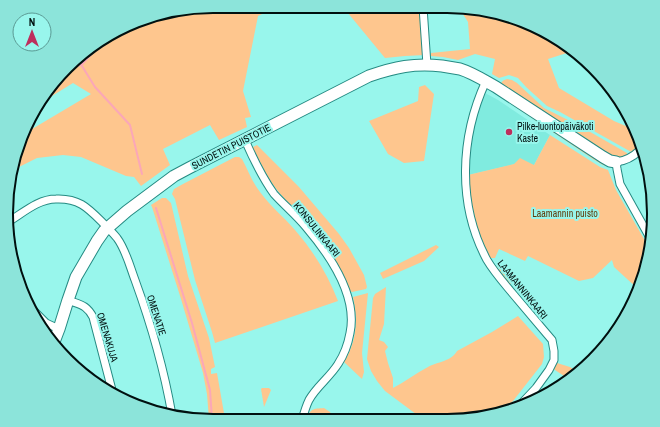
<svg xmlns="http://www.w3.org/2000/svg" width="660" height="427" font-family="'Archivo Narrow',sans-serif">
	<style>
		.built { fill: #80ebdf }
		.green { fill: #fec68e }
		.water { fill: #fba7b8 }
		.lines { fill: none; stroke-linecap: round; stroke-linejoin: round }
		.stream { stroke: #fba7b8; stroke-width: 2 }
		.street-casing { stroke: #258b83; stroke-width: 9 }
		.secondary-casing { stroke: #258b83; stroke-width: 13 }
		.street { stroke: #fff; stroke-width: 7 }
		.secondary { stroke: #fff; stroke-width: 11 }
		.poi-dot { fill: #bd2f5d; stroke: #98f6ec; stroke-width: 1.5 }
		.labels { text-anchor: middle; stroke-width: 4; stroke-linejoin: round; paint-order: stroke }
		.poi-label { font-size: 10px; fill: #00100f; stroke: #98f6ec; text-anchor: start }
		.street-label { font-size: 10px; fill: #00100f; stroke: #98f6ec }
		.park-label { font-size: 10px; fill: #603b0b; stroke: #98f6ec }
		.rim { fill: none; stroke: #00100f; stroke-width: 2 }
	</style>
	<rect width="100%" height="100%" fill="#98f6ec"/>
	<path class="built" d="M485,93L498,100L550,135L534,165L515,164L468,175L469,155L473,129Z"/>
	<g class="green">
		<path d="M214,6H279L258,16L243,91L251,117L245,118L247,127L219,140L210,125L163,149L170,165L141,186L134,177L126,176L81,157L63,155L37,158L13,170L22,135L91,94L73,83L39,104L49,87L98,41L147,17Z"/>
		<path d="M343,7H421L425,55L405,56L385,58Z"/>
		<path d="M460,8H474L538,27L573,51L548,59L559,88L614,121L635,130L639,145L633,153L560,112L547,106L526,87L518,78L509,75L499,78L492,74L495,59L475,54L458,60L443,57L431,56V53L470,49L468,22L461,11Z"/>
		<path d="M507,79L512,80L517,83L544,108L578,125L627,153L628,156L617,160L500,86C501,82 503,80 507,79Z"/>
		<path d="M425,85L434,94L424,161L404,163L388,154L369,121L418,101L419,87Z"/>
		<path d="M496,91L609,164L612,167L603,165L593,159L496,94Z"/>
		<path d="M550,135L600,167L608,170L616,190L648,246L643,280L638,289L614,267L612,260L593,278L579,281L528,256L525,261L499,249L495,258H490C487,250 482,242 479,234C472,216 469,195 468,175L514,164L520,158L534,165Z"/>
		<path d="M257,145L299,187L339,234L349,248L364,275L367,287L366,289L352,292L350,291C340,266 326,242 308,222C297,210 284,200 274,186C266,175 260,161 253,149V147Z"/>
		<path d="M235,157H239L242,159C248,170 252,182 260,192C270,206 284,217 295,230C314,252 328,275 338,301L215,343L212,332L195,280L175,199L172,194L174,189L183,184Z"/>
		<path d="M162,198H166L171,203L188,276L209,338L215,367L211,369V374L217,373L225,419H209L207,394L203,373L181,299L152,207L151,205Z"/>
		<path d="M436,245L439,247L424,261L383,279L380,273Z"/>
		<path d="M496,266L518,277L510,284Z"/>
		<path d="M386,287L384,324L379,340L384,342L388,347L385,351L388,363L393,378V388C405,382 416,373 428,367C437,362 452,361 457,351L492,332L518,316L543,344L544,357L542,364L513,401L506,408L460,421L424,420L385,391L377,381L371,371L367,359L373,298L375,294Z"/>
		<path d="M368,293L362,353L364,372L362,379L344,362C357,341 358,321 353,297Z"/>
		<path d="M557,363L570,367L576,371L567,378L552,368Z"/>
		<path d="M262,388H269L271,390L264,407L261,389Z"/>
		<path d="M324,408L330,412L335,420H307C310,408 313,409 324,408Z"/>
	</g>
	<path class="water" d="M109,36L82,66L69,68L98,41Z"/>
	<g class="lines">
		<g class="stream">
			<path d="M82,66L95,87L130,125L142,174"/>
			<path d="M156,208L192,323L210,390L212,419"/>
		</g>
		<defs>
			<g id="street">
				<path d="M423,7L427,65"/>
				<path d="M486,81C460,137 457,205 487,260C494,272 504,283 513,294C524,307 535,320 546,333L552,340L554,351V360L549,370L536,388L520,405"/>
				<path d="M245,140C252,156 264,180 274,194C284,205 296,215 306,227C329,254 358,295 350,333C348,344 344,355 338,364C330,377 316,387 309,400C306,406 304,413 302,420"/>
				<path d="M640,150C633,157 626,161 616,162L617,169L620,184L649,236"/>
				<path d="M8,222C23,213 38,199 56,199C79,198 88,208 103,223C108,228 113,233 117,238C126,250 130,267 135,280C151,324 164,369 172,415"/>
				<path d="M68,300C80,305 86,304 93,317L113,394"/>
				<path d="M30,307L46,323L59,329"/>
			</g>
			<path id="secondary" d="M54,342L59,329L68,300L76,277L97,241L104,231L127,211L174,176L189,168L369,76C395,67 414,63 442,66C448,67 454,68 460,69C473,73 485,81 496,87L603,157L610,161L616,162"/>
		</defs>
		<use href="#street" class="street-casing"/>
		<use href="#secondary" class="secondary-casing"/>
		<use href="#street" class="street"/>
		<use href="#secondary" class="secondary"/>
	</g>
	<circle class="poi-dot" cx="509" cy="132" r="4"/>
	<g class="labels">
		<g class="poi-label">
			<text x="517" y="130">Pilke-luontopäiväkoti<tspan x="517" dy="12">Kaste</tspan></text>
		</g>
		<g class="street-label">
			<text transform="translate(231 146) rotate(-27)" y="4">SUNDETIN PUISTOTIE</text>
			<text transform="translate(317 229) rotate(51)" y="4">KONSULINKAARI</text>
			<text transform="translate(523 289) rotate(51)" y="4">LAAMANNINKAARI</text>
			<text transform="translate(157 315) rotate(72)" y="4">OMENATIE</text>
			<text transform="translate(108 337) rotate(73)" y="4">OMENAKUJA</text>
		</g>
		<g class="park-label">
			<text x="565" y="217">Laamannin puisto</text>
		</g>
	</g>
	<path d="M0 0H660V427H0ZM213 13H447A200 200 0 0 1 647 213V214A200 200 0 0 1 447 414H213A200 200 0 0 1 13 214V213A200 200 0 0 1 213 13Z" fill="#8ce4da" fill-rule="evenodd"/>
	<path class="rim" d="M213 13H447A200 200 0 0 1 647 213V214A200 200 0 0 1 447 414H213A200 200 0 0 1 13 214V213A200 200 0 0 1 213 13Z"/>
	<g transform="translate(32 32)"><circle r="19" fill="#98f6ec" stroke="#5b9a94"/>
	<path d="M0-3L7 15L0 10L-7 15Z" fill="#bd2f5d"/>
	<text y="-6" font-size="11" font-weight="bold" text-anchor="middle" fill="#00100f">N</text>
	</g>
</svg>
